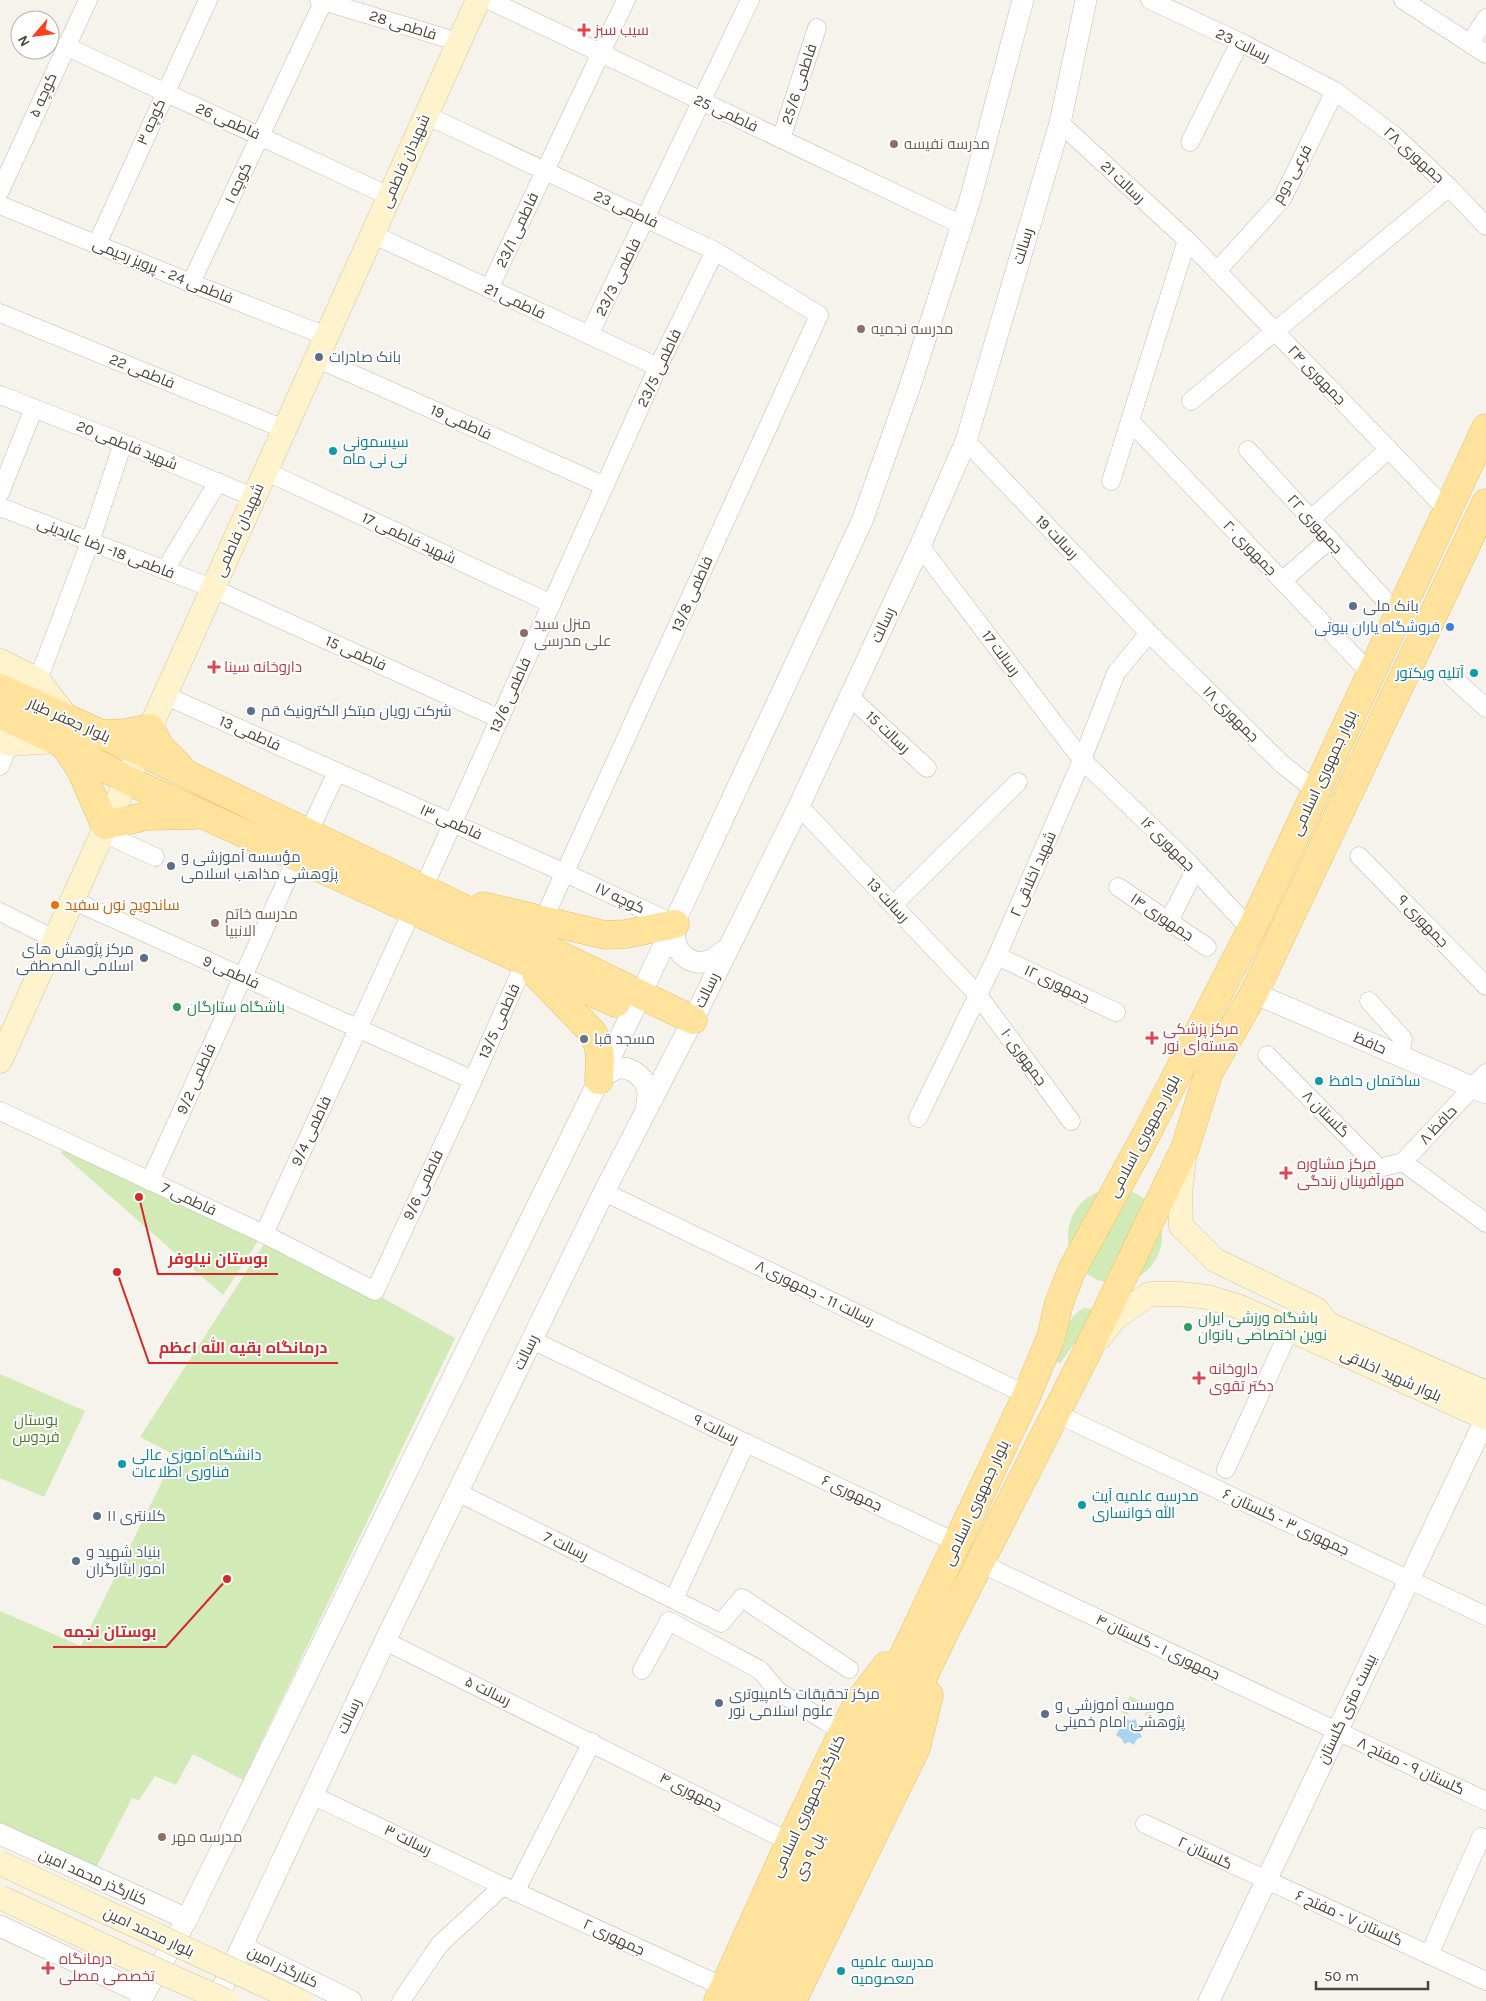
<svg xmlns="http://www.w3.org/2000/svg" width="1486" height="2001" font-family="Karla,Cairo,sans-serif">
	<style>
		.green { fill: #d2eab5 }
		.water { fill: #a9d4f2 }
		.lines { fill: none; stroke-linecap: round; stroke-linejoin: round }
		.minor-casing { stroke: #c2bbae; stroke-width: 19 }
		.tertiary-casing { stroke: #c2bbae; stroke-width: 22 }
		.secondary-casing { stroke: #d6c79b; stroke-width: 25 }
		.primary-casing { stroke: #e6c16a; stroke-width: 29 }
		.minor { stroke: #fff; stroke-width: 18 }
		.tertiary { stroke: #fff; stroke-width: 21 }
		.secondary { stroke: #fff3cd; stroke-width: 24 }
		.primary { stroke: #ffe39c; stroke-width: 28 }
		.secondary-bridge-casing { stroke: #d6c79b; stroke-width: 25; stroke-linecap: butt }
		.secondary-bridge { stroke: #fff3cd; stroke-width: 24 }
		.health-dot { fill: #e0444e; stroke: #fff; stroke-width: 2 }
		.education-dot { fill: #8d6e63; stroke: #fff; stroke-width: 2 }
		.service-dot { fill: #5c6f8a; stroke: #fff; stroke-width: 2 }
		.culture-dot { fill: #0f9aa8; stroke: #fff; stroke-width: 2 }
		.shop-dot { fill: #3f7fe0; stroke: #fff; stroke-width: 2 }
		.food-dot { fill: #e8710a; stroke: #fff; stroke-width: 2 }
		.leisure-dot { fill: #2e9e5b; stroke: #fff; stroke-width: 2 }
		.worship-dot { fill: #6b7280; stroke: #fff; stroke-width: 2 }
		.labels { text-anchor: middle; stroke-width: 4; stroke-linejoin: round; paint-order: stroke }
		.street-label { font-size: 15px; fill: #4b4439; stroke: #fff }
		.health-label { font-size: 15px; fill: #be3a42; stroke: #fff; text-anchor: start }
		.education-label { font-size: 15px; fill: #785e54; stroke: #fff; text-anchor: start }
		.service-label { font-size: 15px; fill: #4e5e75; stroke: #fff; text-anchor: start }
		.culture-label { font-size: 15px; fill: #0d838f; stroke: #fff; text-anchor: start }
		.shop-label { font-size: 15px; fill: #366cbe; stroke: #fff; text-anchor: end }
		.food-label { font-size: 15px; fill: #c56008; stroke: #fff; text-anchor: start }
		.leisure-label { font-size: 15px; fill: #27864d; stroke: #fff; text-anchor: start }
		.worship-label { font-size: 15px; fill: #5b616d; stroke: #fff; text-anchor: start }
		.park-label { font-size: 15px; fill: #4a7f2a; stroke: #fff }
		.leader { fill: none; stroke: #d62828; stroke-width: 2 }
		.callout-dot { fill: #d62828; stroke: #fff; stroke-width: 2 }
		.callout-label { font-size: 16px; text-anchor: middle; font-weight: bold; fill: #d62828; stroke: #fff; stroke-width: 4; stroke-linejoin: round; paint-order: stroke }
	</style>
	<rect width="100%" height="100%" fill="#f6f3ec"/>
	<g class="green">
		<path d="M65,1149L258,1241L223,1295L61,1153Z"/>
		<circle cx="1115" cy="1236" r="47"/>
		<path d="M264,1244L381,1297L455,1338L243,1780L193,1754L176,1785L155,1776L139,1800L132,1798L93,1874L0,1827V1611L81,1646L175,1455L140,1437Z"/>
		<path d="M1084,1308L1091,1309L1093,1316L1076,1342L1060,1363L1056,1362C1062,1343 1064,1318 1084,1308Z"/>
		<path d="M0,1374L85,1411L44,1497L0,1478Z"/>
		<path d="M1130,1696L1149,1706L1154,1718L1151,1724L1145,1722L1147,1718L1145,1711L1132,1705L1127,1715L1121,1712Z"/>
	</g>
	<path class="water" d="M1125,1718L1131,1721L1135,1719L1137,1724L1143,1727L1140,1733L1142,1737L1137,1739L1134,1745L1129,1742L1124,1744L1122,1739L1116,1735L1119,1730L1118,1726L1122,1724Z"/>
	<g class="lines">
		<defs>
			<g id="minor">
				<path d="M319,0L459,42"/>
				<path d="M489,0L962,225"/>
				<path d="M1150,0L1240,42L1335,91L1395,136L1449,187L1486,226"/>
				<path d="M1403,0L1486,54"/>
				<path d="M1470,43L1486,18"/>
				<path d="M65,46L389,196"/>
				<path d="M426,115L715,251L819,315L539,929"/>
				<path d="M1060,123L1187,240L1447,510"/>
				<path d="M781,139L817,28"/>
				<path d="M1190,142L1240,42"/>
				<path d="M0,191L88,0"/>
				<path d="M0,205L191,283L326,336"/>
				<path d="M372,234L658,367"/>
				<path d="M97,244L208,0"/>
				<path d="M1217,271L1282,199L1335,91"/>
				<path d="M191,283L324,0"/>
				<path d="M489,289L626,0"/>
				<path d="M0,313L284,429"/>
				<path d="M589,335L750,0"/>
				<path d="M316,358L605,486"/>
				<path d="M0,395L123,443L253,497"/>
				<path d="M1191,401L1449,187"/>
				<path d="M1130,421L1371,674"/>
				<path d="M966,441L1149,633L1282,764L1316,791"/>
				<path d="M1248,450L1383,598"/>
				<path d="M265,471L552,604"/>
				<path d="M1111,481L1187,240"/>
				<path d="M0,493L34,408"/>
				<path d="M0,507L212,588L500,719"/>
				<path d="M1311,519L1389,449"/>
				<path d="M920,546L1082,760L1188,862L1251,930"/>
				<path d="M165,570L218,482"/>
				<path d="M1282,581L1330,539"/>
				<path d="M1452,677L1486,708"/>
				<path d="M38,680L90,542L123,443"/>
				<path d="M164,695L565,873L675,924"/>
				<path d="M850,697L927,768"/>
				<path d="M0,766L9,744"/>
				<path d="M799,806L977,994L1071,1121"/>
				<path d="M311,827L337,772"/>
				<path d="M101,832L155,857"/>
				<path d="M1359,856L1486,986"/>
				<path d="M1118,887L1207,947"/>
				<path d="M423,889L658,367L715,251"/>
				<path d="M72,900L473,1080"/>
				<path d="M893,905L1018,782"/>
				<path d="M0,912L54,939"/>
				<path d="M1169,921L1195,870"/>
				<path d="M997,956L1116,1012"/>
				<path d="M1369,1001L1403,1039L1400,1056"/>
				<path d="M1267,1055L1379,1168L1403,1162"/>
				<path d="M0,1111L264,1234L375,1291L473,1080L525,962"/>
				<path d="M918,1118L997,956L1082,760L1116,673L1149,633"/>
				<path d="M1403,1162L1486,1073"/>
				<path d="M1403,1162L1486,1223"/>
				<path d="M150,1181L290,873"/>
				<path d="M604,1192L1027,1395"/>
				<path d="M264,1234L412,911"/>
				<path d="M532,1340L746,1443L674,1599"/>
				<path d="M1055,1413L1486,1616"/>
				<path d="M746,1443L957,1543"/>
				<path d="M1226,1469L1290,1329"/>
				<path d="M457,1492L721,1623L742,1598L849,1669"/>
				<path d="M980,1563L1486,1801"/>
				<path d="M385,1641L790,1842"/>
				<path d="M642,1670L669,1621L760,1670L778,1691L825,1721L844,1730"/>
				<path d="M312,1795L503,1886L724,1987"/>
				<path d="M1145,1824L1486,1981"/>
				<path d="M515,1892L592,1742"/>
				<path d="M1429,1955L1481,1837"/>
				<path d="M401,2001L440,1944L503,1886"/>
			</g>
			<g id="tertiary">
				<path d="M675,924C675,929 674,935 675,940C677,955 693,966 708,961C715,959 722,952 728,948"/>
				<path d="M1254,993L1486,1093"/>
				<path d="M599,1080C605,1075 611,1069 620,1068C633,1067 647,1080 648,1092C648,1098 647,1104 646,1109"/>
				<path d="M0,1834L187,1919"/>
				<path d="M0,1926L144,1994"/>
				<path d="M242,1947L351,2001"/>
				<path d="M140,2001L187,1919L633,1011L862,521L910,386L970,200L1023,0"/>
				<path d="M216,2001L385,1641L604,1192L693,1020L799,806L920,546L966,441L1060,123L1086,0"/>
				<path d="M1209,2001L1486,1418"/>
			</g>
			<g id="secondary">
				<path d="M0,661L38,680L69,720"/>
				<path d="M0,740L9,744L57,741"/>
				<path d="M0,1061L478,0"/>
				<path d="M1184,1158L1180,1194L1181,1226L1215,1260L1316,1309L1328,1324L1486,1393"/>
				<path d="M1099,1338L1116,1317L1150,1294H1180L1207,1297L1240,1307L1486,1418"/>
			</g>
			<g id="primary">
				<path d="M0,688L139,751L693,1020"/>
				<path d="M0,714L57,741L125,779L616,1003"/>
				<path d="M104,734L126,733L150,728L160,747L179,766"/>
				<path d="M65,746L81,770L105,825L147,816L194,815"/>
				<path d="M483,906L605,935L626,934L675,924"/>
				<path d="M536,974L593,1033C602,1051 600,1060 599,1080"/>
				<path d="M718,2001L790,1842L844,1730L859,1701L886,1666"/>
				<path d="M740,2001L1027,1395L1051,1337L1059,1303L1072,1270L1146,1135L1251,930L1486,428"/>
				<path d="M769,2001L943,1635L1087,1352L1185,1148L1209,1072L1254,993L1486,503"/>
				<path d="M792,2001L916,1748L929,1695"/>
			</g>
		</defs>
		<use href="#minor" class="minor-casing"/>
		<use href="#tertiary" class="tertiary-casing"/>
		<use href="#secondary" class="secondary-casing"/>
		<use href="#primary" class="primary-casing"/>
		<use href="#minor" class="minor"/>
		<use href="#tertiary" class="tertiary"/>
		<use href="#secondary" class="secondary"/>
		<use href="#primary" class="primary"/>
		<defs>
			<g id="secondary-bridge">
				<path d="M0,1863L299,2001"/>
				<path d="M0,1897L123,1955L226,2001"/>
			</g>
		</defs>
		<use href="#secondary-bridge" class="secondary-bridge-casing"/>
		<use href="#secondary-bridge" class="secondary-bridge"/>
	</g>
	<g class="health-dot">
		<path d="M581.5 22.5h5v5h5v5h-5v5h-5v-5h-5v-5h5z"/>
		<path d="M211.5 659.5h5v5h5v5h-5v5h-5v-5h-5v-5h5z"/>
		<path d="M1149.5 1030.5h5v5h5v5h-5v5h-5v-5h-5v-5h5z"/>
		<path d="M1283.5 1165.5h5v5h5v5h-5v5h-5v-5h-5v-5h5z"/>
		<path d="M1196.5 1370.5h5v5h5v5h-5v5h-5v-5h-5v-5h5z"/>
		<path d="M45.5 1960.5h5v5h5v5h-5v5h-5v-5h-5v-5h5z"/>
	</g>
	<g class="education-dot">
		<circle cx="894" cy="144" r="5"/>
		<circle cx="861" cy="329" r="5"/>
		<circle cx="524" cy="633" r="5"/>
		<circle cx="215" cy="923" r="5"/>
		<circle cx="162" cy="1837" r="5"/>
	</g>
	<g class="service-dot">
		<circle cx="319" cy="357" r="5"/>
		<circle cx="1353" cy="606" r="5"/>
		<circle cx="251" cy="711" r="5"/>
		<circle cx="171" cy="866" r="5"/>
		<circle cx="144" cy="958" r="5"/>
		<circle cx="97" cy="1516" r="5"/>
		<circle cx="76" cy="1561" r="5"/>
		<circle cx="719" cy="1703" r="5"/>
		<circle cx="1045" cy="1714" r="5"/>
	</g>
	<g class="culture-dot">
		<circle cx="333" cy="451" r="5"/>
		<circle cx="1474" cy="673" r="5"/>
		<circle cx="1319" cy="1081" r="5"/>
		<circle cx="122" cy="1464" r="5"/>
		<circle cx="1082" cy="1505" r="5"/>
		<circle cx="841" cy="1971" r="5"/>
	</g>
	<circle class="shop-dot" cx="1450" cy="627" r="5"/>
	<circle class="food-dot" cx="55" cy="905" r="5"/>
	<g class="leisure-dot">
		<circle cx="177" cy="1007" r="5"/>
		<circle cx="1188" cy="1327" r="5"/>
	</g>
	<circle class="worship-dot" cx="584" cy="1039" r="5"/>
	<g class="labels">
		<g class="street-label">
			<text transform="translate(403 25) rotate(17)" y="5">فاطمی 28</text>
			<text transform="translate(1243 45) rotate(26)" y="5">رسالت 23</text>
			<text transform="translate(799 84) rotate(-72)" y="5">فاطمی 25/6</text>
			<text transform="translate(43 95) rotate(-66)" y="5">کوچه ۵</text>
			<text transform="translate(726 113) rotate(25)" y="5">فاطمی 25</text>
			<text transform="translate(228 121) rotate(24)" y="5">فاطمی 26</text>
			<text transform="translate(151 122) rotate(-66)" y="5">کوچه ۳</text>
			<text transform="translate(1414 155) rotate(42)" y="5">جمهوری ۲۸</text>
			<text transform="translate(405 161) rotate(-66)" y="5">شهیدان فاطمی</text>
			<text transform="translate(1292 174) rotate(-61)" y="5">فرعی دوم</text>
			<text transform="translate(1123 182) rotate(43)" y="5">رسالت 21</text>
			<text transform="translate(238 183) rotate(-65)" y="5">کوچه ۱</text>
			<text transform="translate(626 209) rotate(25)" y="5">فاطمی 23</text>
			<text transform="translate(517 230) rotate(-65)" y="5">فاطمی 23/1</text>
			<text transform="translate(1023 246) rotate(-73)" y="5">رسالت</text>
			<text transform="translate(163 271) rotate(22)" y="5">فاطمی 24 - پرویز رحیمی</text>
			<text transform="translate(618 277) rotate(-64)" y="5">فاطمی 23/3</text>
			<text transform="translate(515 301) rotate(25)" y="5">فاطمی 21</text>
			<text transform="translate(659 368) rotate(-65)" y="5">فاطمی 23/5</text>
			<text transform="translate(142 371) rotate(22)" y="5">فاطمی 22</text>
			<text transform="translate(1317 375) rotate(46)" y="5">جمهوری ۲۴</text>
			<text transform="translate(461 422) rotate(24)" y="5">فاطمی 19</text>
			<text transform="translate(127 445) rotate(22)" y="5">شهید فاطمی 20</text>
			<text transform="translate(1315 524) rotate(48)" y="5">جمهوری ۲۲</text>
			<text transform="translate(239 530) rotate(-66)" y="5">شهیدان فاطمی</text>
			<text transform="translate(1057 537) rotate(46)" y="5">رسالت 19</text>
			<text transform="translate(409 538) rotate(25)" y="5">شهید فاطمی 17</text>
			<text transform="translate(106 548) rotate(21)" y="5">فاطمی 18- رضا عابدینی</text>
			<text transform="translate(1250 548) rotate(46)" y="5">جمهوری ۲۰</text>
			<text transform="translate(692 594) rotate(-66)" y="5">فاطمی 13/8</text>
			<text transform="translate(883 625) rotate(-65)" y="5">رسالت</text>
			<text transform="translate(356 653) rotate(24)" y="5">فاطمی 15</text>
			<text transform="translate(1001 653) rotate(53)" y="5">رسالت 17</text>
			<text transform="translate(510 695) rotate(-66)" y="5">فاطمی 13/6</text>
			<text transform="translate(1231 714) rotate(45)" y="5">جمهوری ۱۸</text>
			<text transform="translate(69 720) rotate(24)" y="5">بلوار جعفر طیار</text>
			<text transform="translate(888 732) rotate(43)" y="5">رسالت 15</text>
			<text transform="translate(250 733) rotate(24)" y="5">فاطمی 13</text>
			<text transform="translate(1324 773) rotate(-65)" y="5">بلوار جمهوری اسلامی</text>
			<text transform="translate(451 822) rotate(24)" y="5">فاطمی ۱۳</text>
			<text transform="translate(1168 844) rotate(45)" y="5">جمهوری ۱۶</text>
			<text transform="translate(1033 874) rotate(-66)" y="5">شهید اخلاقی ۲</text>
			<text transform="translate(620 898) rotate(25)" y="5">کوچه ۱۷</text>
			<text transform="translate(888 900) rotate(47)" y="5">رسالت 13</text>
			<text transform="translate(1162 917) rotate(34)" y="5">جمهوری ۱۴</text>
			<text transform="translate(1423 921) rotate(46)" y="5">جمهوری ۹</text>
			<text transform="translate(231 972) rotate(24)" y="5">فاطمی 9</text>
			<text transform="translate(1057 984) rotate(25)" y="5">جمهوری ۱۲</text>
			<text transform="translate(707 990) rotate(-64)" y="5">رسالت</text>
			<text transform="translate(499 1021) rotate(-66)" y="5">فاطمی 13/5</text>
			<text transform="translate(1370 1043) rotate(23)" y="5">حافظ</text>
			<text transform="translate(1024 1057) rotate(54)" y="5">جمهوری ۱۰</text>
			<text transform="translate(196 1079) rotate(-66)" y="5">فاطمی 9/2</text>
			<text transform="translate(1326 1114) rotate(45)" y="5">گلستان ۸</text>
			<text transform="translate(1438 1125) rotate(-47)" y="5">حافظ ۸</text>
			<text transform="translate(311 1131) rotate(-65)" y="5">فاطمی 9/4</text>
			<text transform="translate(1144 1136) rotate(-62)" y="5">بلوار جمهوری اسلامی</text>
			<text transform="translate(423 1185) rotate(-65)" y="5">فاطمی 9/6</text>
			<text transform="translate(189 1199) rotate(25)" y="5">فاطمی 7</text>
			<text transform="translate(815 1293) rotate(26)" y="5">رسالت 11 - جمهوری ۸</text>
			<text transform="translate(526 1352) rotate(-64)" y="5">رسالت</text>
			<text transform="translate(1391 1375) rotate(24)" y="5">بلوار شهید اخلاقی</text>
			<text transform="translate(716 1429) rotate(26)" y="5">رسالت ۹</text>
			<text transform="translate(852 1493) rotate(25)" y="5">جمهوری ۶</text>
			<text transform="translate(976 1503) rotate(-65)" y="5">بلوار جمهوری اسلامی</text>
			<text transform="translate(1286 1522) rotate(25)" y="5">جمهوری ۳ - گلستان ۶</text>
			<text transform="translate(566 1546) rotate(26)" y="5">رسالت 7</text>
			<text transform="translate(1158 1647) rotate(25)" y="5">جمهوری ۱ - گلستان ۴</text>
			<text transform="translate(488 1691) rotate(26)" y="5">رسالت ۵</text>
			<text transform="translate(1347 1709) rotate(-65)" y="5">بیست متری گلستان</text>
			<text transform="translate(349 1716) rotate(-65)" y="5">رسالت</text>
			<text transform="translate(1411 1766) rotate(25)" y="5">گلستان ۹ - مفتح ۸</text>
			<text transform="translate(691 1792) rotate(27)" y="5">جمهوری ۴</text>
			<text transform="translate(808 1806) rotate(-65)" y="5">کنارگذر جمهوری اسلامی</text>
			<text transform="translate(408 1840) rotate(26)" y="5">رسالت ۳</text>
			<text transform="translate(1205 1853) rotate(25)" y="5">گلستان ۲</text>
			<text transform="translate(809 1857) rotate(-65)" y="5">پل ۹ دی</text>
			<text transform="translate(93 1877) rotate(24)" y="5">کنارگذر محمد امین</text>
			<text transform="translate(1349 1918) rotate(24)" y="5">گلستان ۷ - مفتح ۶</text>
			<text transform="translate(149 1932) rotate(25)" y="5">بلوار محمد امین</text>
			<text transform="translate(614 1937) rotate(25)" y="5">جمهوری ۲</text>
			<text transform="translate(283 1967) rotate(26)" y="5">کنارگذر امین</text>
		</g>
		<g class="health-label">
			<text x="595" y="35">سیب سبز</text>
			<text x="224" y="672">داروخانه سینا</text>
			<text x="1163" y="1034">مرکز پزشکی<tspan x="1163" dy="17">هسته‌ای نور</tspan></text>
			<text x="1297" y="1169">مرکز مشاوره<tspan x="1297" dy="17">مهرآفرینان زندگی</tspan></text>
			<text x="1209" y="1374">داروخانه<tspan x="1209" dy="17">دکتر تقوی</tspan></text>
			<text x="59" y="1964">درمانگاه<tspan x="59" dy="17">تخصصی مصلی</tspan></text>
		</g>
		<g class="education-label">
			<text x="904" y="149">مدرسه نفیسه</text>
			<text x="871" y="334">مدرسه نجمیه</text>
			<text x="534" y="629">منزل سید<tspan x="534" dy="17">علی مدرسی</tspan></text>
			<text x="225" y="919">مدرسه خاتم<tspan x="225" dy="17">الانبیا</tspan></text>
			<text x="172" y="1842">مدرسه مهر</text>
		</g>
		<g class="service-label">
			<text x="329" y="362">بانک صادرات</text>
			<text x="1363" y="611">بانک ملی</text>
			<text x="261" y="716">شرکت رویان مبتکر الکترونیک قم</text>
			<text x="181" y="862">مؤسسه آموزشی و<tspan x="181" dy="17">پژوهشی مذاهب اسلامی</tspan></text>
			<text x="134" y="954" text-anchor="end">مرکز پژوهش های<tspan x="134" dy="17">اسلامی المصطفی</tspan></text>
			<text x="107" y="1521">کلانتری ۱۱</text>
			<text x="86" y="1557">بنیاد شهید و<tspan x="86" dy="17">امور ایثارگران</tspan></text>
			<text x="729" y="1699">مرکز تحقیقات کامپیوتری<tspan x="729" dy="17">علوم اسلامی نور</tspan></text>
			<text x="1055" y="1710">موسسه آموزشی و<tspan x="1055" dy="17">پژوهشی امام خمینی</tspan></text>
		</g>
		<g class="culture-label">
			<text x="343" y="447">سیسمونی<tspan x="343" dy="17">نی نی ماه</tspan></text>
			<text x="1464" y="678" text-anchor="end">آتلیه ویکتور</text>
			<text x="1329" y="1086">ساختمان حافظ</text>
			<text x="132" y="1460">دانشگاه آموزی عالی<tspan x="132" dy="17">فناوری اطلاعات</tspan></text>
			<text x="1092" y="1501">مدرسه علمیه آیت<tspan x="1092" dy="17">الله خوانساری</tspan></text>
			<text x="851" y="1967">مدرسه علمیه<tspan x="851" dy="17">معصومیه</tspan></text>
		</g>
		<g class="shop-label">
			<text x="1440" y="632">فروشگاه یاران بیوتی</text>
		</g>
		<g class="food-label">
			<text x="65" y="910">ساندویچ نون سفید</text>
		</g>
		<g class="leisure-label">
			<text x="187" y="1012">باشگاه ستارگان</text>
			<text x="1198" y="1323">باشگاه ورزشی ایران<tspan x="1198" dy="17">نوین اختصاصی بانوان</tspan></text>
		</g>
		<g class="worship-label">
			<text x="594" y="1044">مسجد قبا</text>
		</g>
		<g class="park-label">
			<text x="36" y="1425">بوستان<tspan x="36" dy="17">فردوس</tspan></text>
		</g>
	</g>
	<path class="leader" d="M139 1197L158 1274H278M117 1272L149 1363H338M227 1579L166 1647H53"/>
	<g class="callout-dot">
		<circle cx="139" cy="1197" r="5"/>
		<circle cx="117" cy="1272" r="5"/>
		<circle cx="227" cy="1579" r="5"/>
	</g>
	<g class="callout-label">
		<text x="218" y="1264">بوستان نیلوفر</text>
		<text x="243" y="1353">درمانگاه بقیه الله اعظم</text>
		<text x="110" y="1637">بوستان نجمه</text>
	</g>
	<g transform="translate(35 35) rotate(242)"><circle r="24" fill="#ffffff" stroke="#b7b4b0"/>
	<path d="M0-4L9 19L0 12L-9 19Z" fill="#fc3f1d"/>
	<text y="-8" font-size="14" font-weight="bold" text-anchor="middle" fill="#4b4439">N</text>
	</g>
	<path d="M1316 1981v8h112v-8" fill="none" stroke="#4b4439" stroke-width="2.5"/>
	<text x="1324" y="1981" font-size="15" fill="#4b4439" stroke="#ffffff" stroke-width="4" paint-order="stroke">50 m</text>
</svg>
